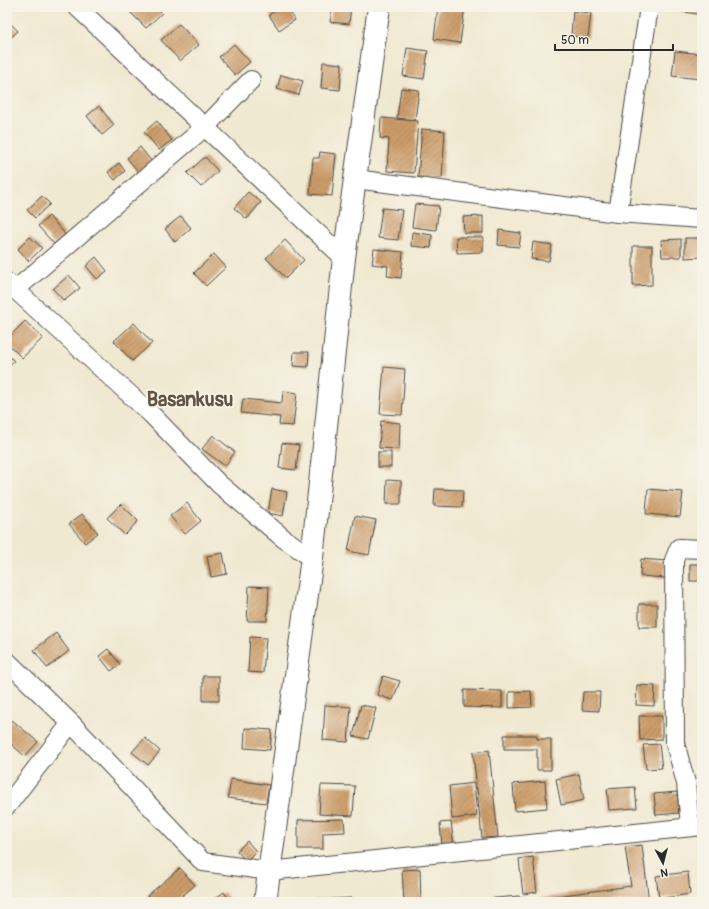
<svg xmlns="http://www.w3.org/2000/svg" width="709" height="909" font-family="Pangolin,sans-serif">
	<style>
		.building { fill: url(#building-hatch) }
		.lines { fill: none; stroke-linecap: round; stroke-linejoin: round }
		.minor-casing { stroke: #494844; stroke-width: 20 }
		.tertiary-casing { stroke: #494844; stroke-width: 24 }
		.minor { stroke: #fff; stroke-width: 18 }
		.tertiary { stroke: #fff; stroke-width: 22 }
		.labels { text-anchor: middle; stroke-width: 4; stroke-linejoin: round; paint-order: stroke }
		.town-label { font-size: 20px; font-weight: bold; fill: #635341; stroke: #f7f3e8 }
	</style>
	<defs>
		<pattern id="building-hatch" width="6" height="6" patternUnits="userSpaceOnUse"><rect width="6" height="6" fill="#cc9c69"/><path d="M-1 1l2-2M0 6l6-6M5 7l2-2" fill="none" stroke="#a67f57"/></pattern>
	</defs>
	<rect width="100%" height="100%" fill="#f7f3e8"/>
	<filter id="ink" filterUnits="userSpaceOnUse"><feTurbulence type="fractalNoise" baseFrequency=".025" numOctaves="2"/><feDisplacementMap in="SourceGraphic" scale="8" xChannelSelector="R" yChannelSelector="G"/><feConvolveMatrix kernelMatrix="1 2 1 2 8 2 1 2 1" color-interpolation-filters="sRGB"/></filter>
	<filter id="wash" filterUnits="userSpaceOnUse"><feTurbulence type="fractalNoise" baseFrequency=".012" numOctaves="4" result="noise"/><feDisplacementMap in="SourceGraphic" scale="16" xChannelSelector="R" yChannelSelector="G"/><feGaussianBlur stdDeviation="0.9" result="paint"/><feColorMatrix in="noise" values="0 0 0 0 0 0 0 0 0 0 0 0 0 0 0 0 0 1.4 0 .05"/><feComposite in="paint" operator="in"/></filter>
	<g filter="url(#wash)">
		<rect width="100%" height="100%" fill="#f0e9d1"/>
		<g id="blocks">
			<g class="building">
				<path d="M125,7H156L162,13L146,28Z"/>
				<path d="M281,7H287L295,20L279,30L269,15Z"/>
				<path d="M332,7H351L349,24L330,22Z"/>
				<path d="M438,7H465L460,43L434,39Z"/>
				<path d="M680,7H702V15L679,11Z"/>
				<path d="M573,11L591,13L588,38L571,36Z"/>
				<path d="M7,20L18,31L7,41Z"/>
				<path d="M179,24L199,45L180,61L161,40Z"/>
				<path d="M234,44L250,62L235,75L219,57Z"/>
				<path d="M407,48L428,51L424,79L403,76Z"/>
				<path d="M675,51L702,54L701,79L672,76Z"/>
				<path d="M323,62L342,64L340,90L321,88Z"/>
				<path d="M281,75L303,81L299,95L277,89Z"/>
				<path d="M401,88L419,90L415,120L397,118Z"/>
				<path d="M99,106L114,125L102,135L87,116Z"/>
				<path d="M381,118L418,121L414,173L387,171L389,139L380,138Z"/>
				<path d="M157,121L172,140L159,150L144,132Z"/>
				<path d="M422,129L445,131L442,178L418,177Z"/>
				<path d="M140,147L152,162L139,173L127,158Z"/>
				<path d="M320,152L336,154L332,196L310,194L313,158H319Z"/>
				<path d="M205,157L218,171L201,187L187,173Z"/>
				<path d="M119,163L125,171L115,180L108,172Z"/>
				<path d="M248,192L261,202L247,219L234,208Z"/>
				<path d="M42,196L50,204L35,218L27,210Z"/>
				<path d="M415,204L439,206L436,230L412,227Z"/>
				<path d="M382,208L402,210L398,240L378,238Z"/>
				<path d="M49,216L65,234L54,244L38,226Z"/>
				<path d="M181,216L191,228L175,242L165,229Z"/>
				<path d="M483,216V233H464L463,217Z"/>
				<path d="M499,230L521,233L519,247L498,245Z"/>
				<path d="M412,232L432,235L431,248L411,246Z"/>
				<path d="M30,237L42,248L29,261L18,249Z"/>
				<path d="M456,237H483V252L457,253Z"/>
				<path d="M685,238H702V257L685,258Z"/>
				<path d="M681,239V257H662L661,240Z"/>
				<path d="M285,240L304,260L286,278L266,258Z"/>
				<path d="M533,242L552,245L549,261L531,259Z"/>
				<path d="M633,246H652V285L633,286Z"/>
				<path d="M374,249L403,252L401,278L387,276L388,266L372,264Z"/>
				<path d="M214,254L226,267L206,286L194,273Z"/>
				<path d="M96,257L107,271L97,279L86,266Z"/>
				<path d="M69,275L80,288L64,301L53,289Z"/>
				<path d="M25,321L43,338L22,358L7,343V339Z"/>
				<path d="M134,323L152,343L132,361L114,341Z"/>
				<path d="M294,352H309L308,367L293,366Z"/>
				<path d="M7,354L14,361L7,367Z"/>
				<path d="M384,367L405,369L402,415L380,414Z"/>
				<path d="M283,391L297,393L293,426L279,425L280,417L241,413L243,399L282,403Z"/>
				<path d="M381,421L400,423L399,449L379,448Z"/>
				<path d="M213,435L235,452L225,466L202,449Z"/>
				<path d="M282,443L299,445L296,470L279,468Z"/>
				<rect x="378" y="452" width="13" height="15"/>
				<path d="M387,480L401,481V504H386Z"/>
				<path d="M272,489L287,492L283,516L268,513Z"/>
				<path d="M435,489L463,490L462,507L434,506Z"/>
				<path d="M648,489L683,492L680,517L646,514Z"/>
				<path d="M187,503L201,521L185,534L170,516Z"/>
				<path d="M121,504L138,521L125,535L107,518Z"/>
				<path d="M82,514L98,533L85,543L69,524Z"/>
				<path d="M355,516L376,520L369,555L348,551Z"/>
				<path d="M223,553L227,574L211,577L207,556Z"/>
				<path d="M641,559L666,561L665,578L640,576Z"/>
				<rect x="690" y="564" width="12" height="17"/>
				<path d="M249,586L269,587L267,621H247Z"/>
				<rect x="639" y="604" width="18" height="23"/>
				<path d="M56,633L69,651L47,668L34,650Z"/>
				<path d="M250,637L266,638L263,673L248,672Z"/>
				<path d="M108,649L120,664L111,671L99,656Z"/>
				<rect x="203" y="676" width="16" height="25"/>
				<path d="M383,676L400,681L393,700L377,695Z"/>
				<path d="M637,685L655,686L654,706L636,705Z"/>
				<path d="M464,690L502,691V708L464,707Z"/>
				<path d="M531,691L532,707L509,708V692Z"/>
				<path d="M583,692H600L599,711L582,710Z"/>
				<path d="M325,705L351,707L348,742L323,740Z"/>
				<path d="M361,705L376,708L368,739L353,736Z"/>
				<path d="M639,716H662V739L640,740Z"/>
				<path d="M12,720L38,742L25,756L7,741V725Z"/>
				<path d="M245,728L272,730L270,750L244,748Z"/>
				<path d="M504,735H537V739H551V770H537V749H504Z"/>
				<path d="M145,738L160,751L148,765L132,752Z"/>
				<path d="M659,744L662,768L646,769L643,745Z"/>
				<path d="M489,750L498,837L482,838L473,752Z"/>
				<path d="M579,774L584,800L561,805L556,779Z"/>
				<path d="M231,779L269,785L266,803L228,798Z"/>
				<path d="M545,781L547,808L515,811L513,784Z"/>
				<path d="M474,783L477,816L452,819L449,786Z"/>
				<path d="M321,785L355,786L353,816L319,814Z"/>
				<path d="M635,787L637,808L609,810L607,789Z"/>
				<path d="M677,792L679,813L656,815L654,794Z"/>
				<path d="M344,819L345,832L323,833V849H298V820Z"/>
				<path d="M451,822L454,845L442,846L440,823Z"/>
				<path d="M247,841L256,851L246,861L237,851Z"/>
				<path d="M642,845L649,902H526V900L631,886L625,847Z"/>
				<path d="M533,857L537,892L523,894L519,859Z"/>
				<path d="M180,868L195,885L175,902H152L147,896Z"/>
				<path d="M420,869L421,902H404L402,870Z"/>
				<path d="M688,872L690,894L659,899L656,876Z"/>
				<path d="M224,892L231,902H210Z"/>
				<path d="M519,896L520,902H485L484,899Z"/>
				<path d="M351,898V902H315L314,900Z"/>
			</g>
		</g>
	</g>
	<g filter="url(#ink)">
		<use href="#blocks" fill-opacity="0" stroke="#494844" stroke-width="1"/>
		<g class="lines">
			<defs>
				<g id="minor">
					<path d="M77,7L344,258"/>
					<path d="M355,179L618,213L649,7"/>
					<path d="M618,213L702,219"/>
					<path d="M7,282L151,414L219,484L283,538L312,558"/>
					<path d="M15,290L205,127L251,80"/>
					<path d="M7,661L71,723L203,862L269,871L702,826"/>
					<path d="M7,806L71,723"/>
					<path d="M690,827L686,783L675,743L674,560L679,548L702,549"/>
				</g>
				<path id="tertiary" d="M265,902L312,558L344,258L379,7"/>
			</defs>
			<use href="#minor" class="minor-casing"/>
			<use href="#tertiary" class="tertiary-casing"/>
			<use href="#minor" class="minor"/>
			<use href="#tertiary" class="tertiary"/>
		</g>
	</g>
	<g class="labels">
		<g class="town-label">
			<text x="190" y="406">Basankusu</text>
		</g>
	</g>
	<rect width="709" height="909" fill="none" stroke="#f7f3e8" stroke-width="24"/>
	<g transform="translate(663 863) rotate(173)" stroke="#f7f3e8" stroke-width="3" paint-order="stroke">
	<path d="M0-3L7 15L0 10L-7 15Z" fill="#2b2b2b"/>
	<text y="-6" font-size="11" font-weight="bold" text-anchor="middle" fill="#2b2b2b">N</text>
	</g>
	<path d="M555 44v6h118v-6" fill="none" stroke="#2b2b2b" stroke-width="2"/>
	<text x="561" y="44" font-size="12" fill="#2b2b2b" stroke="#f7f3e8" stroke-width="3" paint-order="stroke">50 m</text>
</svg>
